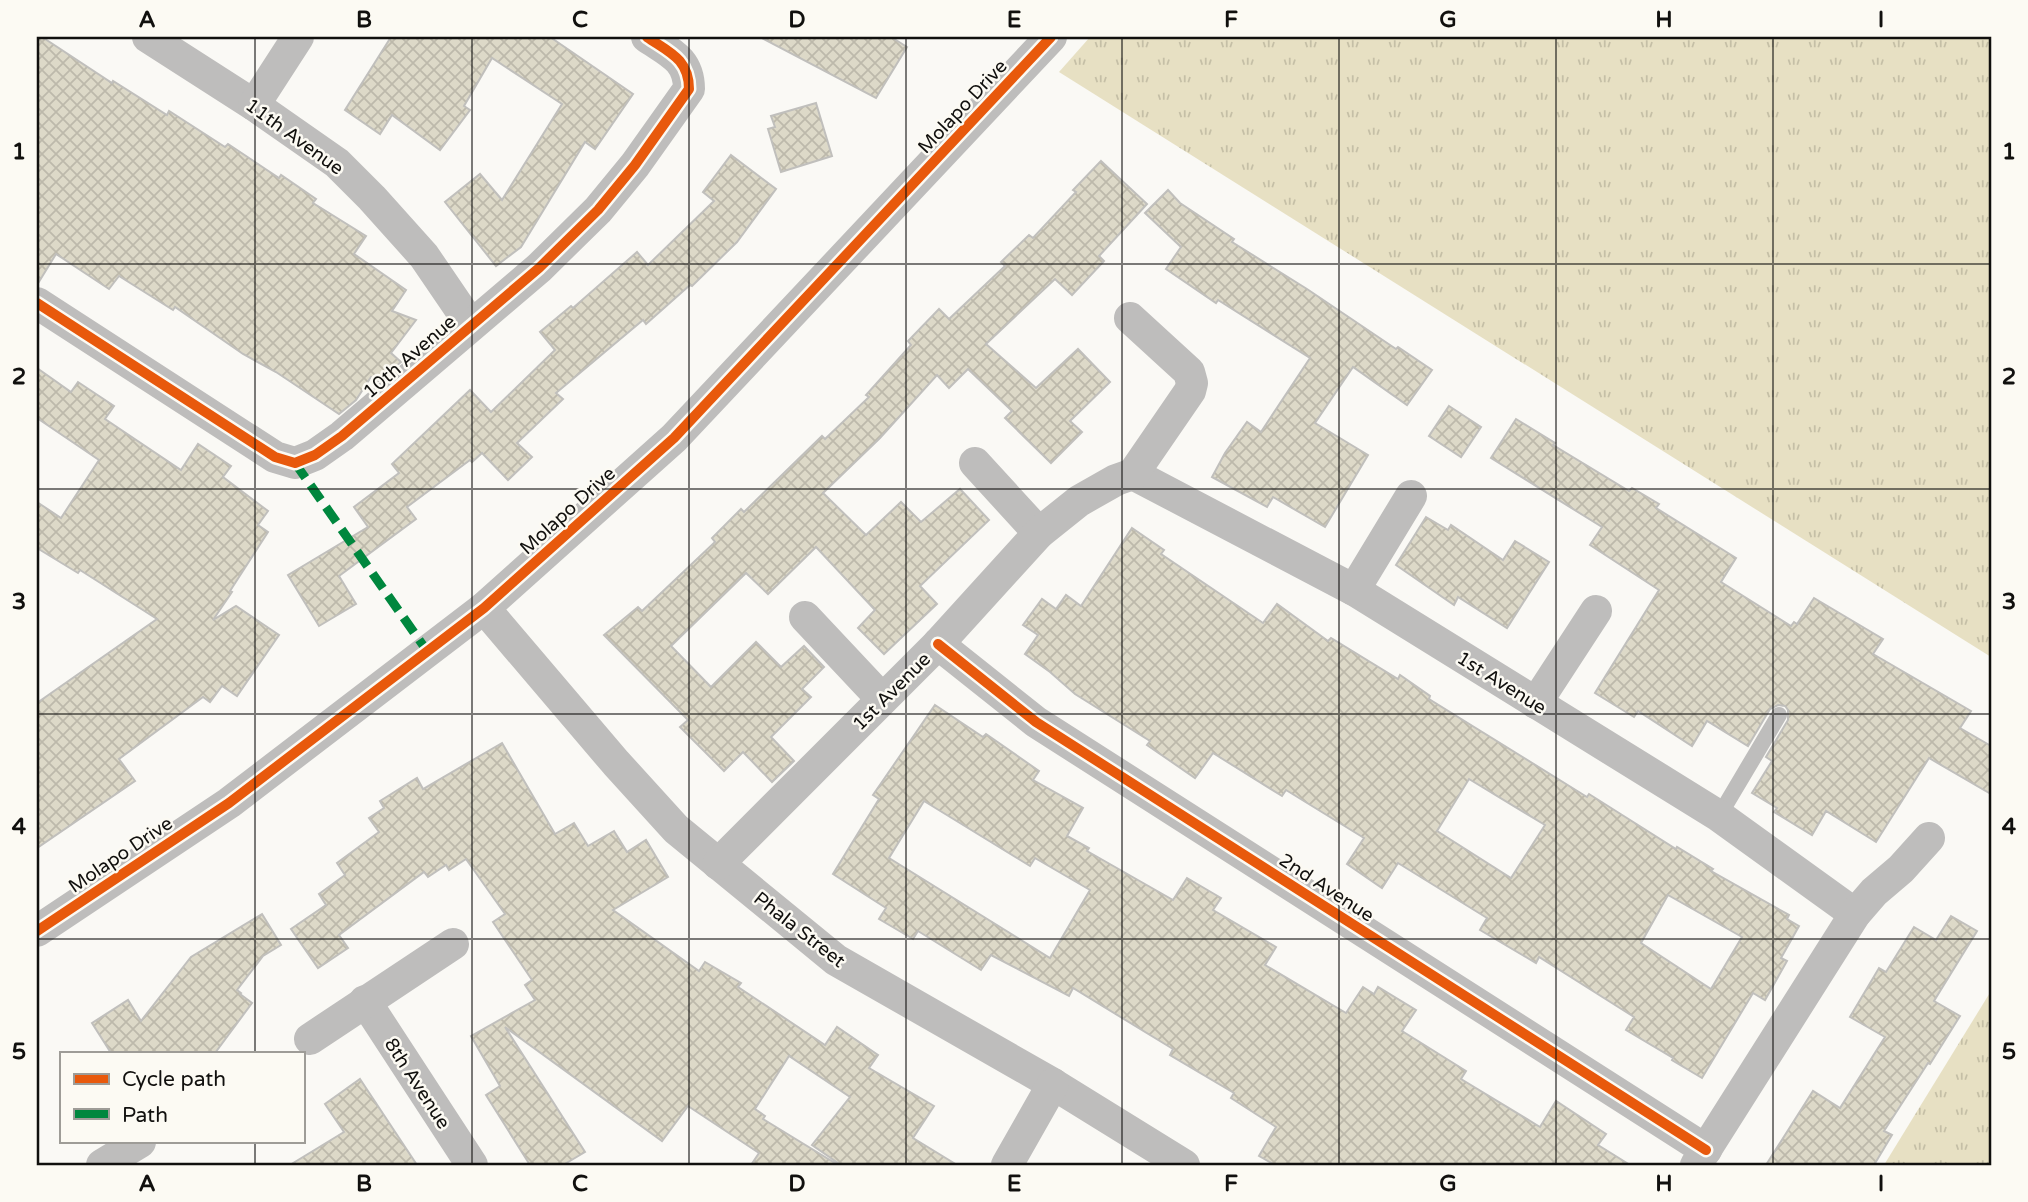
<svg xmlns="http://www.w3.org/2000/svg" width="2028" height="1202" font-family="'Varela Round',sans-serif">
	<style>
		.grass { fill: url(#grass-tufts) }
		.building { fill: url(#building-cross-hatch); stroke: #c0bfbc; stroke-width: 2; fill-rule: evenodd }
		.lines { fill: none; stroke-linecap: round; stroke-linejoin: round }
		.lane { stroke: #bebdbc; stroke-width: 16 }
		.street { stroke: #bebdbc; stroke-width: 32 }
		.quiet { stroke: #00873e; stroke-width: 9; stroke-dasharray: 18 9; stroke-linecap: butt }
		.cycleway-casing { stroke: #fcfaf3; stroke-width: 15 }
		.cycleway { stroke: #e8590c; stroke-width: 10 }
		.grid { fill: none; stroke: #11100e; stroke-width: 2; stroke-opacity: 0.55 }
		.labels { text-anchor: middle; stroke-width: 5; stroke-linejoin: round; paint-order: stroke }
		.street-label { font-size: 19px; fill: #11100e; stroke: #fcfaf3 }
		.neatline { fill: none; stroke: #11100e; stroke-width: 2.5 }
		.grid-label { font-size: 23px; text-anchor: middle; font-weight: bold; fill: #11100e }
	</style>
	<defs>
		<pattern id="grass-tufts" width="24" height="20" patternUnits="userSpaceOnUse" patternTransform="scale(1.75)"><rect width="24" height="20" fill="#e7e0c3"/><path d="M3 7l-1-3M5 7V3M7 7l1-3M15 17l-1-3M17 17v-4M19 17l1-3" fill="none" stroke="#c5bfa6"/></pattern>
		<pattern id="building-cross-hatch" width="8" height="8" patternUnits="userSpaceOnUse" patternTransform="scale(1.75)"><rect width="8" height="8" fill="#ddd9c8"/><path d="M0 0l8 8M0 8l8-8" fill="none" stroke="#bdb9ab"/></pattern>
	</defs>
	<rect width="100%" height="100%" fill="#faf9f5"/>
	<g class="grass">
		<path d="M1090,37H1991V657L1059,72Z"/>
		<path d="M1991,991V1165H1884Z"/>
	</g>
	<g class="building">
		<path d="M37,37H42L112,83L113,81L167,115L169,111L225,147L228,144L279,178L281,175L316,199L313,203L366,236L354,254L406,290L392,311L416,320L391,353L401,362L377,382L371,377L356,400L339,414L276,372L243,354L175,307L173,310L119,276L109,289L56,254L37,285Z"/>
		<path d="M391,37H550L633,94L595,149L585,142L521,247L496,266L445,202L480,174L502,200L562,104L492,58L464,106L470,110L440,150L392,115L380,134L345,110Z"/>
		<path d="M760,37H891L907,47L876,98Z"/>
		<path d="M816,103L832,156L781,172L768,129L775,127L771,116Z"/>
		<path d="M731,155L776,189L737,242L692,286L690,285L646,324L643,320L556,393L563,399L517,443L532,457L508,480L482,453L472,462L470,460L407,507L416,519L339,576L356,604L319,626L288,575L368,527L354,507L399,473L392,464L470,390L491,412L555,350L540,332L571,306L573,308L637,252L648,265L714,201L703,192Z"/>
		<path d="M1101,161L1147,204L1099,256L1104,261L1072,295L1055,279L986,344L1036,388L1078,349L1110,382L1070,421L1082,432L1051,463L1005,418L1012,411L968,369L949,388L937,375L880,438L823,493L866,535L901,502L921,522L960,489L989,520L920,586L937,604L884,654L858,628L875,610L816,547L768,594L746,573L671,646L711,687L756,642L781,667L804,646L824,667L802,689L811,697L771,737L794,761L772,782L743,752L724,771L680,727L688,720L604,635L638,607L642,611L715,542L712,538L741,509L744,512L822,436L825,439L869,397L866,395L911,345L908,341L939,309L949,319L1005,266L1001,262L1029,235L1033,238L1076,192L1073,190Z"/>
		<path d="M1168,190L1180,203L1234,239L1232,242L1307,289L1396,349L1398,347L1432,370L1407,405L1353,367L1315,423L1368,455L1325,527L1273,497L1267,507L1212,477L1225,453L1247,422L1261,432L1310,358L1218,300L1216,303L1166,269L1181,247L1145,213Z"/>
		<path d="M37,368L71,392L78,382L114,406L105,419L181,470L198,444L231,466L223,477L268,511L258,525L268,532L230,591L232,592L213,620L236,606L279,635L237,696L222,686L210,702L203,697L119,759L135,781L37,848V703L157,619L80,570L78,573L37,548V502L61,518L99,460L37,418Z"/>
		<path d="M1449,406L1481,427L1461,457L1429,436Z"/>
		<path d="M1516,419L1555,443L1553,445L1629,491L1632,488L1659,504L1656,508L1736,558L1721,582L1791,626L1794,622L1797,624L1814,598L1883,639L1873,654L1971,711L1960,728L1991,746V794L1929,758L1876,842L1826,811L1812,835L1774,812L1777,808L1752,793L1772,761L1766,757L1788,720V710L1785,706L1778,705L1770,709L1748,746L1707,721L1692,746L1638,711L1634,717L1595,693L1659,590L1590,545L1602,527L1491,458Z"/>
		<path d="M1426,517L1448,530L1451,525L1503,560L1515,541L1549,562L1507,628L1458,597L1454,605L1396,565Z"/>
		<path d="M1132,528L1164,550L1161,554L1263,623L1277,604L1328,641L1331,638L1398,679L1400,675L1430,696L1429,699L1587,797L1589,794L1676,849L1677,847L1713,869L1711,871L1789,915L1787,919L1799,926L1781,958L1787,961L1765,1000L1753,993L1702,1078L1672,1060L1673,1058L1626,1030L1634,1017L1539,957L1536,963L1480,930L1487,918L1398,863L1382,888L1347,864L1364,838L1286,790L1282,796L1213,753L1195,778L1147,745L1150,741L1075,694L1050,672L1025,654L1038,635L1023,625L1042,599L1056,609L1066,595L1081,606ZM1469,779L1545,825L1511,878L1437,831ZM1668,895L1742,937L1711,989L1641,943Z"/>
		<path d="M935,705L983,737L986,734L1039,771L1033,780L1083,808L1067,836L1089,848L1087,851L1173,900L1187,878L1221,898L1213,910L1276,947L1265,965L1346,1013L1363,987L1374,994L1378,987L1416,1010L1402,1031L1466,1071L1461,1079L1540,1127L1556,1101L1606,1134L1598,1145L1630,1165H1275L1259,1156L1276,1127L1231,1098L1234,1093L1170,1055L1173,1049L1073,988L1069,996L991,955L981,970L918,931L913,939L879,919L886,908L833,874L879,799L873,795ZM924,801L1030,866L1035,858L1090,890L1050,958L889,858Z"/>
		<path d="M502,743L555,834L574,823L588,846L614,831L627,852L646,840L668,877L613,910L699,971L705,962L741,983L738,987L825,1045L837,1027L878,1055L869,1068L934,1106L913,1138L957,1165H841L812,1145L850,1097L789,1056L755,1109L765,1116L763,1119L838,1165H751L759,1153L688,1106L662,1141L505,1027L585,1152L563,1165H530L486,1095L500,1086L471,1036L535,1000L525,985L532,980L493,922L505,914L466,859L449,870L446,865L428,877L424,872L339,935L348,948L318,968L291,929L326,905L319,894L345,875L337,863L379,832L369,818L384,808L380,801L417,778L423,789Z"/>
		<path d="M262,914L281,945L263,956L237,990L241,993L240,994L252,1003L215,1053H111L92,1023L128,1000L141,1021L191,957Z"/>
		<path d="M1951,916L1977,931L1934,1001L1960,1016L1930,1064L1928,1063L1884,1131L1892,1135L1874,1165H1766L1813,1091L1840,1108L1885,1037L1850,1017L1879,968L1886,972L1914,927L1936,940Z"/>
		<path d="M360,1079L417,1165H290L344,1132L325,1104Z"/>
	</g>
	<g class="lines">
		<path class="lane" d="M1719,816L1779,715"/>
		<g class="street">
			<path d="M148,37L254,105L337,163L372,198L424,256L471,325"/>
			<path d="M254,105L298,37"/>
			<path d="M37,303L275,457L295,463L315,455L342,436L539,268L598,210L635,165L689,89C689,59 669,52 647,37"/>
			<path d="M975,463L1039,533"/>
			<path d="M1133,474L1354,590L1719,816L1855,914"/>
			<path d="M1354,590L1411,496"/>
			<path d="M484,608L616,763L676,829L836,960L1053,1084L1184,1165"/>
			<path d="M805,617L882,699"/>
			<path d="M938,644L1036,722L1706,1150"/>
			<path d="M1536,703L1596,611"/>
			<path d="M718,864L938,644L1039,533L1079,501L1116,480L1133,474L1190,391L1192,383L1189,372L1130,318"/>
			<path d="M37,931L229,803L484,608L674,438L1051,37"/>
			<path d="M365,1001L472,1165"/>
			<path d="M310,1039L453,944"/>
			<path d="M102,1165L140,1142"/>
			<path d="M1007,1165L1053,1084"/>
			<path d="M1696,1165L1855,914L1874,892L1901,869L1929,838"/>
		</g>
		<path class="quiet" d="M295,463L427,651"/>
		<defs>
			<g id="cycleway">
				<path d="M37,303L275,457L295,463L315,455L342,436L539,268L598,210L635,165L689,89C689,59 669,52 647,37"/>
				<path d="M938,644L1036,722L1706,1150"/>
				<path d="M37,931L229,803L484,608L674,438L1051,37"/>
			</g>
		</defs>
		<use href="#cycleway" class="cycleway-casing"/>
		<use href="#cycleway" class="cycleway"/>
	</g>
	<path class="grid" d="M255,37V1053M472,37V1165M689,37V1165M906,37V1165M1122,37V1165M1339,37V1165M1556,37V1165M1773,37V1165M37,264H1991M37,489H1991M37,714H1991M37,939H1991M255,1141V1165"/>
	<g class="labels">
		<g class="street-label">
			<text transform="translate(962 106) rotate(-47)" y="7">Molapo Drive</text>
			<text transform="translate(295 136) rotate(36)" y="7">11th Avenue</text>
			<text transform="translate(409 356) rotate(-41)" y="7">10th Avenue</text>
			<text transform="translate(567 510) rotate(-42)" y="7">Molapo Drive</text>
			<text transform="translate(1502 682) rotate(32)" y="7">1st Avenue</text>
			<text transform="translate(891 691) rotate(-45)" y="7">1st Avenue</text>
			<text transform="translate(120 854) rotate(-34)" y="7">Molapo Drive</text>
			<text transform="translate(1327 887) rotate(33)" y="7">2nd Avenue</text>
			<text transform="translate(800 929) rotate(38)" y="7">Phala Street</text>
			<text transform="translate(418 1083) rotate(57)" y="7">8th Avenue</text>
		</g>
	</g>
	<rect width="2028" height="1202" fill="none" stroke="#fcfaf3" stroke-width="77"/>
	<rect x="60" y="1052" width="245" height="91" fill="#fcfaf3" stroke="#9e9c97" stroke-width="2"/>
	<rect x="74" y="1074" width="35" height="10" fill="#e8590c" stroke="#9e9c97" stroke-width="2"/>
	<text x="122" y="1086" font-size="21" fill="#11100e">Cycle path</text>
	<rect x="74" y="1109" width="35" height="10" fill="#00873e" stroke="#9e9c97" stroke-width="2"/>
	<text x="122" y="1122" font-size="21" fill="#11100e">Path</text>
	<rect x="38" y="38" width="1952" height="1126" class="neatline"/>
	<g class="grid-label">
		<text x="147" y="27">A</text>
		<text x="364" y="27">B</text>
		<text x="580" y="27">C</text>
		<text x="797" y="27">D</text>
		<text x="1014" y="27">E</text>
		<text x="1231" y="27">F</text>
		<text x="1448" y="27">G</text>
		<text x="1664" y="27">H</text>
		<text x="1881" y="27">I</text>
		<text x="19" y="159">1</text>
		<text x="2009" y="159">1</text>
		<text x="19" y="384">2</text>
		<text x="2009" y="384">2</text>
		<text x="19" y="609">3</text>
		<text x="2009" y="609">3</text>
		<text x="19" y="834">4</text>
		<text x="2009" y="834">4</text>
		<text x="19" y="1059">5</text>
		<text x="2009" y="1059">5</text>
		<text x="147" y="1191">A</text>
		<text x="364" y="1191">B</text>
		<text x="580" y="1191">C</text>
		<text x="797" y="1191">D</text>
		<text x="1014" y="1191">E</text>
		<text x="1231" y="1191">F</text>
		<text x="1448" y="1191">G</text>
		<text x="1664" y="1191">H</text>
		<text x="1881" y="1191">I</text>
	</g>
</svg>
